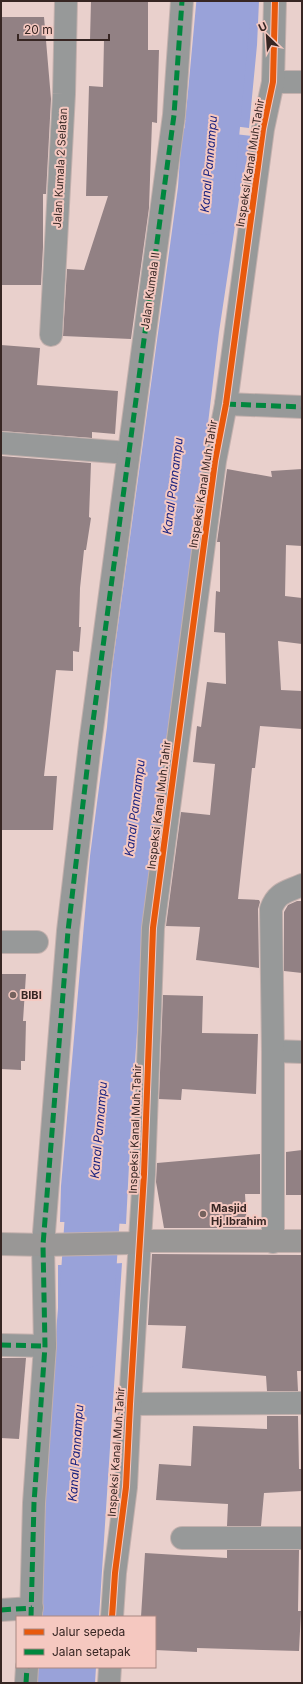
<svg xmlns="http://www.w3.org/2000/svg" width="303" height="1684" font-family="Inter,sans-serif">
	<style>
		.water { fill: #99a2d9 }
		.pier { fill: #e9d0cc }
		.lines { fill: none; stroke-linecap: round; stroke-linejoin: round }
		.river { stroke: #99a2d9; stroke-width: 55 }
		.building { fill: #928184 }
		.street-casing { stroke: #c3b0ad; stroke-width: 24 }
		.secondary-casing { stroke: #c3b0ad; stroke-width: 24 }
		.street { stroke: #979999; stroke-width: 22 }
		.secondary { stroke: #999796; stroke-width: 22 }
		.quiet { stroke: #00873e; stroke-width: 5; stroke-dasharray: 10 5; stroke-linecap: butt }
		.cycleway-casing { stroke: #f5c8c0; stroke-width: 8 }
		.cycleway { stroke: #e8590c; stroke-width: 6 }
		.poi-dot { fill: #75625e; stroke: #f5c8c0; stroke-width: 1.5 }
		.labels { text-anchor: middle; stroke-width: 4; stroke-linejoin: round; paint-order: stroke }
		.street-label { font-size: 11px; fill: #372623; stroke: #f5c8c0 }
		.poi-label { font-size: 11px; font-weight: bold; fill: #372623; stroke: #f5c8c0; text-anchor: start }
		.water-label { font-size: 12px; font-style: italic; fill: #1a227f; stroke: #f5c8c0 }
	</style>
	<rect width="100%" height="100%" fill="#e9d0cc"/>
	<g class="water">
		<path d="M198,1H259L257,45L249,128L185,120L193,63Z"/>
		<path d="M182,128L252,136L241,186L219,332L199,498L164,757L144,930L132,1106L126,1224L60,1222L61,1186L90,856L107,727L112,669L178,187Z"/>
		<path d="M122,1263L99,1617H37L47,1475L48,1434L58,1308V1265Z"/>
		<path d="M33,1667H96L95,1683H32Z"/>
	</g>
	<g class="pier">
		<path d="M58,1222L126,1224H128L126,1226L60,1224Z"/>
		<path d="M122,1261L124,1263L56,1265L58,1263Z"/>
	</g>
	<g class="lines">
		<g class="river">
			<path d="M205,207L224,1"/>
			<path d="M84,1341L97,1147"/>
		</g>
	</g>
	<g class="building">
		<path d="M91,1H148V50H159L157,123L152,122L149,208L131,339L63,336L67,269L84,270L108,196H86L89,86L103,87L104,40H90Z"/>
		<path d="M1,17H44L51,99L46,194H43V247L41,285H1Z"/>
		<path d="M1,345L40,348L37,385L118,391L115,434L92,432V438L1,431Z"/>
		<path d="M1,456L91,463L89,517L91,518L86,550H84L80,588L79,627H81L79,652L73,651V671L56,670L44,776H57L53,830H1Z"/>
		<path d="M227,469L272,477L271,471L302,469V546L286,545L285,596L302,598V644L278,641L281,690L302,691V729L260,726L255,768H252L238,899L259,900L260,902L258,909L259,968L196,960L200,927L166,926L181,812L210,815L215,764L193,762L197,726L201,727L207,682L226,684L225,633L214,632L216,591L220,592V542H217Z"/>
		<path d="M297,901H302V973L284,971V912L288,905Z"/>
		<path d="M1,974H26L23,1021H26L25,1061H21V1070L1,1069Z"/>
		<path d="M163,995L203,996L202,1033L258,1034L256,1094L182,1089L181,1100L159,1099Z"/>
		<path d="M302,1150V1195H286V1152Z"/>
		<path d="M260,1154V1194H245L247,1228H164L156,1182L157,1163Z"/>
		<path d="M152,1254L302,1255V1371H297L298,1391H267L266,1376L182,1368L186,1326L148,1325Z"/>
		<path d="M1,1358H26L19,1439L1,1438Z"/>
		<path d="M267,1416H298L299,1469H301L302,1491L264,1493L261,1526H227L228,1504L156,1500L159,1464L191,1466L193,1426L267,1429Z"/>
		<path d="M227,1550H299L298,1611H301L299,1651L197,1648V1652L155,1650V1617H141L145,1553L227,1558Z"/>
	</g>
	<g class="lines">
		<defs>
			<g id="street">
				<path d="M273,82H302"/>
				<path d="M51,335L64,94L66,1"/>
				<path d="M226,404L302,407"/>
				<path d="M1,443L128,453"/>
				<path d="M1,942H37"/>
				<path d="M273,1051L302,1052"/>
				<path d="M273,1242V1051L271,909C277,892 287,892 302,885"/>
				<path d="M1,1345L45,1346"/>
				<path d="M130,1404L302,1403"/>
				<path d="M182,1538H302"/>
				<path d="M1,1610L32,1608"/>
				<path d="M31,1617L34,1503L45,1346L43,1245L68,931L90,744L174,115L182,1"/>
				<path d="M112,1617L115,1573L126,1487L130,1404L144,1174L153,928L215,461L226,404L263,129L273,82L275,1"/>
				<path d="M26,1683L27,1667"/>
				<path d="M109,1683L110,1667"/>
			</g>
			<path id="secondary" d="M1,1244L43,1245L131,1243L139,1241H302"/>
		</defs>
		<use href="#street" class="street-casing"/>
		<use href="#secondary" class="secondary-casing"/>
		<use href="#street" class="street"/>
		<use href="#secondary" class="secondary"/>
		<g class="quiet">
			<path d="M226,404L302,407"/>
			<path d="M1,1345L45,1346"/>
			<path d="M1,1610L32,1608"/>
			<path d="M31,1617L34,1503L45,1346L43,1245L68,931L90,744L174,115L182,1"/>
			<path d="M26,1683L27,1667"/>
		</g>
		<defs>
			<path id="cycleway" d="M112,1617L115,1573L126,1487L130,1404L144,1174L153,928L215,461L226,404L263,129L273,82L275,1"/>
		</defs>
		<use href="#cycleway" class="cycleway-casing"/>
		<use href="#cycleway" class="cycleway"/>
	</g>
	<g class="poi-dot">
		<circle cx="13" cy="995" r="4"/>
		<circle cx="203" cy="1214" r="4"/>
	</g>
	<g class="labels">
		<g class="street-label">
			<text transform="translate(250 163) rotate(-81)" y="4">Inspeksi Kanal Muh.Tahir</text>
			<text transform="translate(60 168) rotate(-87)" y="4">Jalan Kumala 2 Selatan</text>
			<text transform="translate(150 291) rotate(-82)" y="4">Jalan Kumala II</text>
			<text transform="translate(203 484) rotate(-81)" y="4">Inspeksi Kanal Muh.Tahir</text>
			<text transform="translate(159 805) rotate(-83)" y="4">Inspeksi Kanal Muh.Tahir</text>
			<text transform="translate(135 1129) rotate(-88)" y="4">Inspeksi Kanal Muh.Tahir</text>
			<text transform="translate(116 1452) rotate(-86)" y="4">Inspeksi Kanal Muh.Tahir</text>
		</g>
		<g class="poi-label">
			<text x="21" y="999">BIBI</text>
			<text x="211" y="1212">Masjid<tspan x="211" dy="13">Hj.Ibrahim</tspan></text>
		</g>
		<g class="water-label">
			<text transform="translate(209 164) rotate(-85)" y="4">Kanal Pannampu</text>
			<text transform="translate(173 486) rotate(-83)" y="4">Kanal Pannampu</text>
			<text transform="translate(135 808) rotate(-83)" y="4">Kanal Pannampu</text>
			<text transform="translate(99 1130) rotate(-85)" y="4">Kanal Pannampu</text>
			<text transform="translate(76 1453) rotate(-86)" y="4">Kanal Pannampu</text>
		</g>
	</g>
	<rect width="303" height="1684" fill="none" stroke="#372623" stroke-width="4"/>
	<rect x="16" y="1616" width="140" height="52" fill="#f5c8c0" stroke="#a98781"/>
	<rect x="24" y="1629" width="20" height="6" fill="#e8590c" stroke="#a98781"/>
	<text x="52" y="1636" font-size="12" fill="#372623">Jalur sepeda</text>
	<rect x="24" y="1649" width="20" height="6" fill="#00873e" stroke="#a98781"/>
	<text x="52" y="1656" font-size="12" fill="#372623">Jalan setapak</text>
	<g transform="translate(267 36) rotate(335)" stroke="#f5c8c0" stroke-width="3" paint-order="stroke">
	<path d="M0-3L7 15L0 10L-7 15Z" fill="#372623"/>
	<text y="-6" font-size="11" font-weight="bold" text-anchor="middle" fill="#372623">U</text>
	</g>
	<path d="M18 34v6h91v-6" fill="none" stroke="#372623" stroke-width="2"/>
	<text x="24" y="34" font-size="12" fill="#372623" stroke="#f5c8c0" stroke-width="3" paint-order="stroke">20 m</text>
</svg>
